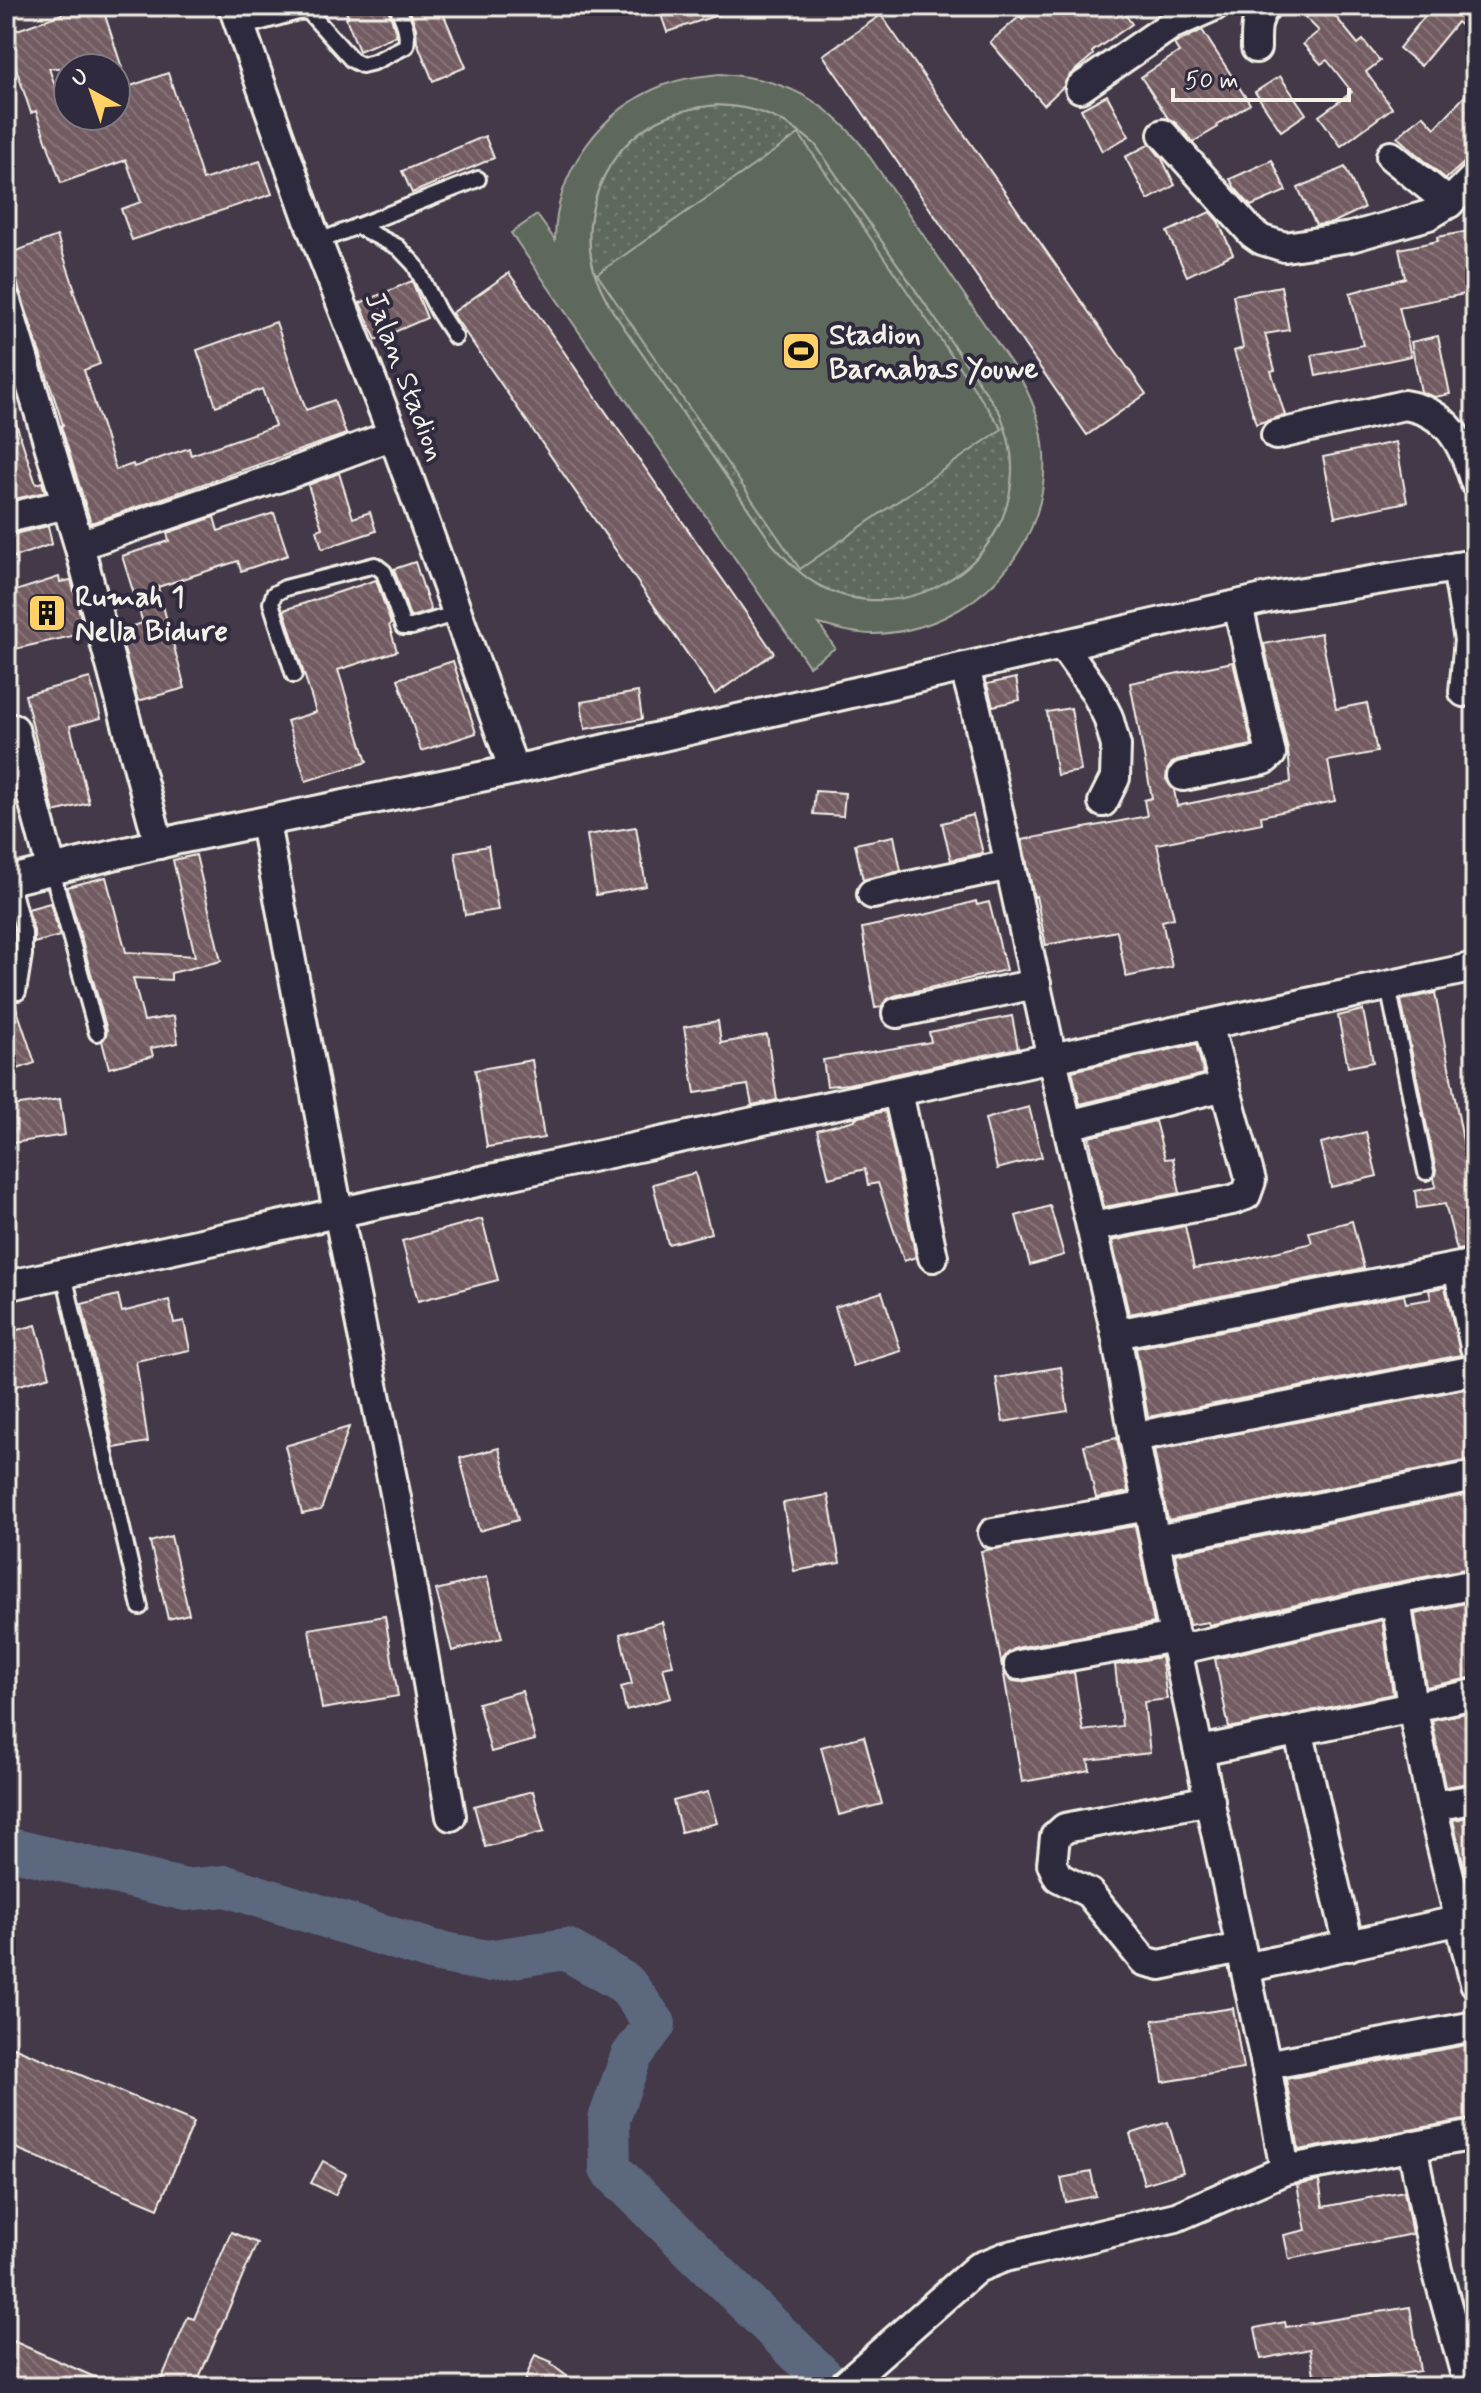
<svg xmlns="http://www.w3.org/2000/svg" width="1481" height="2393" font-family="Mynerve,sans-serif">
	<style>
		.grass { fill: url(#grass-dots); stroke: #a9aca2; stroke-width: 2 }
		.pitch { fill: #5e685d; stroke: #a9aca2; stroke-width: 2; fill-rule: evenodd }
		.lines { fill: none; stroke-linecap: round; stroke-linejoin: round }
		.river { stroke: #5b677e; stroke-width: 42 }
		.building { fill: url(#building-back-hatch); stroke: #f4f1e8; stroke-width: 2 }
		.lane-casing { stroke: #f4f1e8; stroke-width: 20 }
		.street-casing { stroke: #f4f1e8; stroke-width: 34 }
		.lane { stroke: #2f2a3d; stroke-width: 14 }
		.street { stroke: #2f2a3d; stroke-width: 28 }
		.labels { text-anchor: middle; stroke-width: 8; stroke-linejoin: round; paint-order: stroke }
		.poi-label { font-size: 30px; font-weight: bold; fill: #f4f1e8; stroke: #2f2a3d; text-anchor: start }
		.street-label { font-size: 30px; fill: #f4f1e8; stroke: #2f2a3d }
	</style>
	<defs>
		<pattern id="grass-dots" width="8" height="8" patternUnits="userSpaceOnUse" patternTransform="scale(2)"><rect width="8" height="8" fill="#5e685d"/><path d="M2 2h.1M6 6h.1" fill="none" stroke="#767e74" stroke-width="1.8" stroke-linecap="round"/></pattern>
		<pattern id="building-back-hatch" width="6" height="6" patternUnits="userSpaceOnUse" patternTransform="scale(2)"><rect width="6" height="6" fill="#725b62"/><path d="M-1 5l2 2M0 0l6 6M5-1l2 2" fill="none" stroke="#877378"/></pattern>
	</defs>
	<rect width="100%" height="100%" fill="#433948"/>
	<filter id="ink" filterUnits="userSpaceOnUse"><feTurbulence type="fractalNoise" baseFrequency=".0125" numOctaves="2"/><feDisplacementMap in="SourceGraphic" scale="16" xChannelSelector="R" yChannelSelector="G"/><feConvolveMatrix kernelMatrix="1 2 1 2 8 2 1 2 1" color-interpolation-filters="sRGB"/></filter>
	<g filter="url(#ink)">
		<path class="grass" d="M717,105C756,106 785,119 815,144L1000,413C1007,432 1013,451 1012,472C1010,568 903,631 818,585C800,575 787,560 773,545L612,310C605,297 598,285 594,270C578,214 605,149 657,121C676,111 696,107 717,105Z"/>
		<g class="pitch">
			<path d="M720,74C783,78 823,98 863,147L1015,369C1029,392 1040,416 1043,443C1056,544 974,632 873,634C855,634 837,629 819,624L835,648L809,666L511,233L537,215L555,240C555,172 601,109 664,85C682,78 701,76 720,74ZM717,105C756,106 785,119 815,144L1000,413C1007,432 1013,451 1012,472C1010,568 903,631 818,585C800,575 787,560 773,545L612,310C605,297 598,285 594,271C578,214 605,149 657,121C676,111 696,107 717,105Z"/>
			<path d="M799,134L1002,429L800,569L597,274Z"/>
		</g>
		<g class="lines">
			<path class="river" d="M6,1848L186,1890L226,1886L434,1951L487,1961L566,1949L626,1984L655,2024L631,2057L609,2119L610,2169L833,2387"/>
		</g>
		<g class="building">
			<path d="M59,6H102L122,68H49L64,113L68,112V116H116V91L168,73L203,180L260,161L272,194L132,240L121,209L141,202L126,160L61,183L36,111L31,113L6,38V34L62,14Z"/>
			<path d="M344,6H387L397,35L359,51L346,18L348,17Z"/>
			<path d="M408,6H440L466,67L433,81L417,42L416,28Z"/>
			<path d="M658,6H734L735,9L667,32Z"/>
			<path d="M1037,6H1119L1132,24L1092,52L1093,55L1070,75L1064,86L1044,105L990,42L1020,16L1022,19Z"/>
			<path d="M1313,6H1327L1358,44L1363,40L1380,61L1366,72L1392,108L1341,146L1319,116L1352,92L1327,60L1321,64L1303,44L1319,31L1303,15Z"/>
			<path d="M1433,6H1475V37L1457,22L1421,66L1399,48Z"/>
			<path d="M881,15L1146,394L1087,435L823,55Z"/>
			<path d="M1202,30L1250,104L1217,125L1218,127L1193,142L1176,123L1168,118L1141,77L1179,52L1174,44Z"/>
			<path d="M1280,76L1306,114L1281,131L1255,92Z"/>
			<path d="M1475,85V153L1446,179L1397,137L1423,115L1435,128Z"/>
			<path d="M1107,95L1129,136L1102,151L1081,109Z"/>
			<path d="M485,136L494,158L412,193L402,171Z"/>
			<path d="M1150,144L1162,159L1175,185L1148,200L1125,157Z"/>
			<path d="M1272,160L1286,191L1251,206L1235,188L1230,179Z"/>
			<path d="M1345,167L1364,208L1332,223L1316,225L1298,188Z"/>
			<path d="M1210,212L1218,221L1233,254L1187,276L1167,232Z"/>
			<path d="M1475,230V292L1399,307L1411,356L1316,376L1312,355L1363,345L1350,293L1405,278L1399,249L1438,241L1437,237Z"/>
			<path d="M57,236L75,290H73L100,364L84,370L116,470L133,464L134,467L189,448L191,455L275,426L262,389L216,406L197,350L276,322L306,410L334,400L346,434L91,523L61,426L63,425L8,254Z"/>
			<path d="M509,273L774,653L715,694L452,313Z"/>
			<path d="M412,281L427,318L376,340L360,303Z"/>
			<path d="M1281,286L1289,330L1265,334L1275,370L1271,371L1285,415L1256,424L1234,351L1243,348L1233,295Z"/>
			<path d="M1438,336L1450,394L1435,397L1421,392L1411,342Z"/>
			<path d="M10,405L36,484L42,482L45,492L6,501V406Z"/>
			<path d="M1396,442L1407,502L1335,517L1323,457Z"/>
			<path d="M339,473L353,518L370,512L376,531L322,549L317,530L322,528L308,485Z"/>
			<path d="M274,513L288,555L241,571L238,561L158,587L185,688L138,701L119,630L143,623L122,556L169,541L167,533L214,517L218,531Z"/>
			<path d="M48,526L52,544L9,559L6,536Z"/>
			<path d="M415,562L431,611L410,617L394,569Z"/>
			<path d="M59,577L60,582L71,580L85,633L6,651V594Z"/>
			<path d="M376,580L391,624L389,625L397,651L338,670L367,762L306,781L287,721L316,712L284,610Z"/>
			<path d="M1321,633L1336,709L1367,703L1377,752L1328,761L1335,801L1261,816L1262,823L1157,844L1174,918L1162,921L1172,967L1126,977L1117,931L1046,945L1036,896L1034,897L1022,840L1147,816L1144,800L1152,798L1130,683L1233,662L1252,745L1180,759L1172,763L1167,770L1166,779L1174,790L1177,806L1285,784L1291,782L1288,750L1264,644Z"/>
			<path d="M453,661L476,733L421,751L398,679Z"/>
			<path d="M90,678L101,718L70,726L89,803L54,812L25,695Z"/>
			<path d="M1016,678L1020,700L993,706L987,684Z"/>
			<path d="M638,692L642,719L585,729L581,702Z"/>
			<path d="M1071,708L1081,771L1057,775L1047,712Z"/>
			<path d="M815,791L845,793L843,816L813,814Z"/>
			<path d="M973,815L983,853L951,860L942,823Z"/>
			<path d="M636,827L646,886L596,895L587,835Z"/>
			<path d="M894,836L901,871L863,880L855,844Z"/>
			<path d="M488,846L498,910L465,915L455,852Z"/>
			<path d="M196,855L221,961L171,973V980L133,978L144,1021L174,1016L178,1043L151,1048L153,1056L109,1068L102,1041L106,1036L107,1030L67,887L106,877L126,952L195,956L173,860Z"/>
			<path d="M976,901L977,905L989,902L1006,970L894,996L886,1000L881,1007L875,1008L862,928L937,912Z"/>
			<path d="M50,903L60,936L34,943V931L28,909Z"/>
			<path d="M6,987H9V996L14,1001L35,1063L6,1073Z"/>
			<path d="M1435,993L1464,1146L1475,1144V1247L1457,1250L1445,1204L1417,1208L1415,1191L1436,1187L1434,1178L1436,1171L1401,1000Z"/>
			<path d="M1363,1010L1373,1062L1348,1067L1338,1016Z"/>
			<path d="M1012,1016L1018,1048L848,1084L827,1086L823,1060L931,1042L929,1032Z"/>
			<path d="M718,1021L721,1043L767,1035L777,1100L752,1105L748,1085L695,1093L684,1027Z"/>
			<path d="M1196,1044L1204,1074L1080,1104L1072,1071Z"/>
			<path d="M532,1060L544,1138L487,1147L475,1070Z"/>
			<path d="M60,1099L65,1135L6,1144V1107Z"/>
			<path d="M1029,1107L1042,1157L997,1169L985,1119Z"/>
			<path d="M885,1111L916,1257L904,1261L878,1183L868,1185L865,1169L829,1178L817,1130L855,1120V1118Z"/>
			<path d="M1155,1121L1165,1159L1173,1158L1180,1193L1104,1207L1089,1137Z"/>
			<path d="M1366,1132L1377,1176L1331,1187L1321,1143Z"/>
			<path d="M695,1173L711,1233L668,1244L653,1184Z"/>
			<path d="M1050,1206L1064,1255L1030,1265L1016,1216Z"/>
			<path d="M482,1219L498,1280L418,1301L402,1241Z"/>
			<path d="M1352,1221L1364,1268L1129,1314L1112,1241L1185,1226L1194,1268L1234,1262L1312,1243L1309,1232Z"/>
			<path d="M1445,1287L1461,1355L1148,1417L1136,1348L1404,1295L1406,1303L1431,1299L1429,1290Z"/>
			<path d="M882,1292L901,1351L853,1366L835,1307Z"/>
			<path d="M118,1295L122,1312L169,1300L174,1323L184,1321L190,1350L136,1361L148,1442L114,1448L82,1304Z"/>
			<path d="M36,1325L50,1376L13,1387L6,1362V1333Z"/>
			<path d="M1061,1367L1068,1411L1003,1422L996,1378Z"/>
			<path d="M1475,1387V1459L1168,1520L1154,1450Z"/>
			<path d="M349,1427L321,1510L302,1514L285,1446Z"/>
			<path d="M1117,1438L1128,1492L1096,1498L1084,1445Z"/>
			<path d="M499,1448L518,1520L479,1531L460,1458Z"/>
			<path d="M1475,1493V1567L1378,1586L1209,1625L1208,1622L1189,1625L1175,1554Z"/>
			<path d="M828,1495L840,1563L794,1571L783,1503Z"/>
			<path d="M1135,1526L1154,1623L1016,1648L1008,1653L1003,1659L1002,1667L981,1551Z"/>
			<path d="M171,1536L189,1614L168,1619L150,1542Z"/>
			<path d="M487,1577L502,1638L452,1651L436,1590Z"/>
			<path d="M1475,1601V1677L1426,1687L1415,1614Z"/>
			<path d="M385,1616L398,1696L322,1709L309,1629Z"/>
			<path d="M1382,1620L1393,1694L1229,1728L1215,1659Z"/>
			<path d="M662,1622L673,1665L663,1667L671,1698L626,1710L621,1687L632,1684L620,1634Z"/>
			<path d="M1161,1657L1167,1699L1144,1702L1150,1753L1088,1760L1090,1770L1022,1782L1003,1669L1007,1676L1013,1681L1021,1682L1074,1672L1083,1731L1122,1726L1115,1665Z"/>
			<path d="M522,1691L535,1740L491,1752L478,1703Z"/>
			<path d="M1475,1711V1782L1445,1787L1432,1720Z"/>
			<path d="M864,1736L882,1804L839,1815L821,1747Z"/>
			<path d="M533,1791L544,1832L485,1847L474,1806Z"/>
			<path d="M708,1792L717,1823L681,1832L673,1801Z"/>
			<path d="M1475,1816V1900H1472L1453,1820Z"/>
			<path d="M1233,2008L1243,2069L1163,2082L1153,2020Z"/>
			<path d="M6,2044L194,2122L158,2208L6,2144Z"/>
			<path d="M1471,2044L1475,2064V2118L1299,2150L1286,2079Z"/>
			<path d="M1168,2122L1183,2172L1144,2184L1130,2134Z"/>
			<path d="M323,2161L346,2174L335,2195L311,2183Z"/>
			<path d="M1091,2172L1096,2196L1066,2202L1061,2178Z"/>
			<path d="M1319,2181L1323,2207L1404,2191L1412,2234L1289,2259L1284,2235L1306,2230L1297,2185Z"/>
			<path d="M231,2232L257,2243L195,2387H158L188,2317L194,2319Z"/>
			<path d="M1410,2307L1420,2371L1316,2387L1310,2349L1261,2359L1255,2328L1285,2322L1286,2327Z"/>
			<path d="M13,2341L117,2387H6V2355Z"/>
			<path d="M535,2355L552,2362L551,2364L581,2387H522Z"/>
		</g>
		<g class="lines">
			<defs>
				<g id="lane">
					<path d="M240,28L298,12L308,11L352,60L362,65L374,62L406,46C409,31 403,20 397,6"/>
					<path d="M357,226L398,247L415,265L438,311L455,337"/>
					<path d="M317,242L478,179"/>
					<path d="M294,675L271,603L274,594L285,588L375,565L384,572L403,627H412L457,613"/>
					<path d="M52,871L97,1033"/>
					<path d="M10,880L24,933V955L18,992"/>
					<path d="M1388,986L1426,1172"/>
					<path d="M64,1274L140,1607"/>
				</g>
				<g id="street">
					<path d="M233,6L311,226L393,435L514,770"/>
					<path d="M1256,48C1256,32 1255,19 1266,6"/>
					<path d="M1080,88L1171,25L1214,6"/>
					<path d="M1163,134L1252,233L1262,240L1285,247L1351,237L1429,215L1449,203L1475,177"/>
					<path d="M1391,156L1449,203"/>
					<path d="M6,301L79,545L159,844"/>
					<path d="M1276,435L1404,405C1448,412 1463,443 1475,482"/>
					<path d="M6,518L67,504"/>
					<path d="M79,545L277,478L393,435"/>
					<path d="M1457,567L1469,640L1464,692"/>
					<path d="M1063,646L1095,691L1108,717L1116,746L1115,778L1103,802"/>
					<path d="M965,669L976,709L1052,1059L1116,1334L1134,1437L1177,1650L1266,2065L1285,2170"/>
					<path d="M14,729L52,871"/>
					<path d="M1183,776L1264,760L1271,754L1238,605"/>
					<path d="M265,823L338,1212L396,1498L451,1816"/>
					<path d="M6,881L179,839L514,770L1272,597L1475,564"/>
					<path d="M872,894L1010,865"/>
					<path d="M897,1013L1036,984"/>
					<path d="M898,1092L933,1257"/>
					<path d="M1068,1125L1225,1086"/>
					<path d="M1092,1227L1232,1200L1246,1195L1251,1181L1208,1025"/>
					<path d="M1458,1268L1475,1347"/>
					<path d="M6,1286L554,1165L1475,967"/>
					<path d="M1116,1334L1475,1264"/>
					<path d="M1134,1437L1475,1370"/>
					<path d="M993,1533L1149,1506"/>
					<path d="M1157,1540L1475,1476"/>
					<path d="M1396,1600L1412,1706L1432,1806L1475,1983"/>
					<path d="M1177,1650L1382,1603L1475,1584"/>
					<path d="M1019,1665L1175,1637"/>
					<path d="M1298,1730L1349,1946"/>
					<path d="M1200,1751L1475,1694"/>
					<path d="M1210,1800L1065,1828L1055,1837L1052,1864L1058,1877L1089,1893L1144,1961L1160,1965L1240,1948"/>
					<path d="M1432,1806L1475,1799"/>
					<path d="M1245,1968L1475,1917"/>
					<path d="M1266,2065L1475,2026"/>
					<path d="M1412,2146L1437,2270L1469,2387"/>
					<path d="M842,2387L977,2268L1005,2257L1176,2217L1285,2170L1475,2135"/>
				</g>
			</defs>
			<use href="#lane" class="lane-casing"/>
			<use href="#street" class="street-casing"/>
			<use href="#lane" class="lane"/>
			<use href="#street" class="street"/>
		</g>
	</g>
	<defs>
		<symbol id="stadium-square" viewBox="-11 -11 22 22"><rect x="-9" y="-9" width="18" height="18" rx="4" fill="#ffd166" stroke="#2f2a3d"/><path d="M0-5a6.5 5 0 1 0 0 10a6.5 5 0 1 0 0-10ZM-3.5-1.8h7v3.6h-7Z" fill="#111"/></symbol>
		<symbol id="building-square" viewBox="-11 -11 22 22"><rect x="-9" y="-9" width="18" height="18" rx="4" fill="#ffd166" stroke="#2f2a3d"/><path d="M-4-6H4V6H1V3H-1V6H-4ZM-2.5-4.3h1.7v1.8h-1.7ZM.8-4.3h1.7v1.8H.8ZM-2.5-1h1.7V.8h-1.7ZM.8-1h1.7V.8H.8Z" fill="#111"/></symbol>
	</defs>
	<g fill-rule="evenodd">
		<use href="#stadium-square" x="779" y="329" width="44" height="44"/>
		<use href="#building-square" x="25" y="591" width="44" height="44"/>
	</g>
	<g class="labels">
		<g class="poi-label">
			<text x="829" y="344">Stadion<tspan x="829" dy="34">Barnabas Youwe</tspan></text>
			<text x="75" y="606">Rumah 1<tspan x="75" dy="34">Nella Bidure</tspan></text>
		</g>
		<g class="street-label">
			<text transform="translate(406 376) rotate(69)" y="10">Jalan Stadion</text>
		</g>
	</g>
	<rect width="1481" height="2393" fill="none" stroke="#2f2a3d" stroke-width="32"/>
	<rect x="16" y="16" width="1449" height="2361" fill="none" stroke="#f4f1e8" stroke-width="3" filter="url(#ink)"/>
	<g transform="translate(92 92) rotate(320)"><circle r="38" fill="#2f2a3d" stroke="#7e7a81" stroke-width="2"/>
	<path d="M0-6L14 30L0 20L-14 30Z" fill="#ffd166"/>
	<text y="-12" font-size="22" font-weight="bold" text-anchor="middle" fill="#f4f1e8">U</text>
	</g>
	<path d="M1173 88v12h176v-12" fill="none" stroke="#f4f1e8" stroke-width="4"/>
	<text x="1185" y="88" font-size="24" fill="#f4f1e8" stroke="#2f2a3d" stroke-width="6" paint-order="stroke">50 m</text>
</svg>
